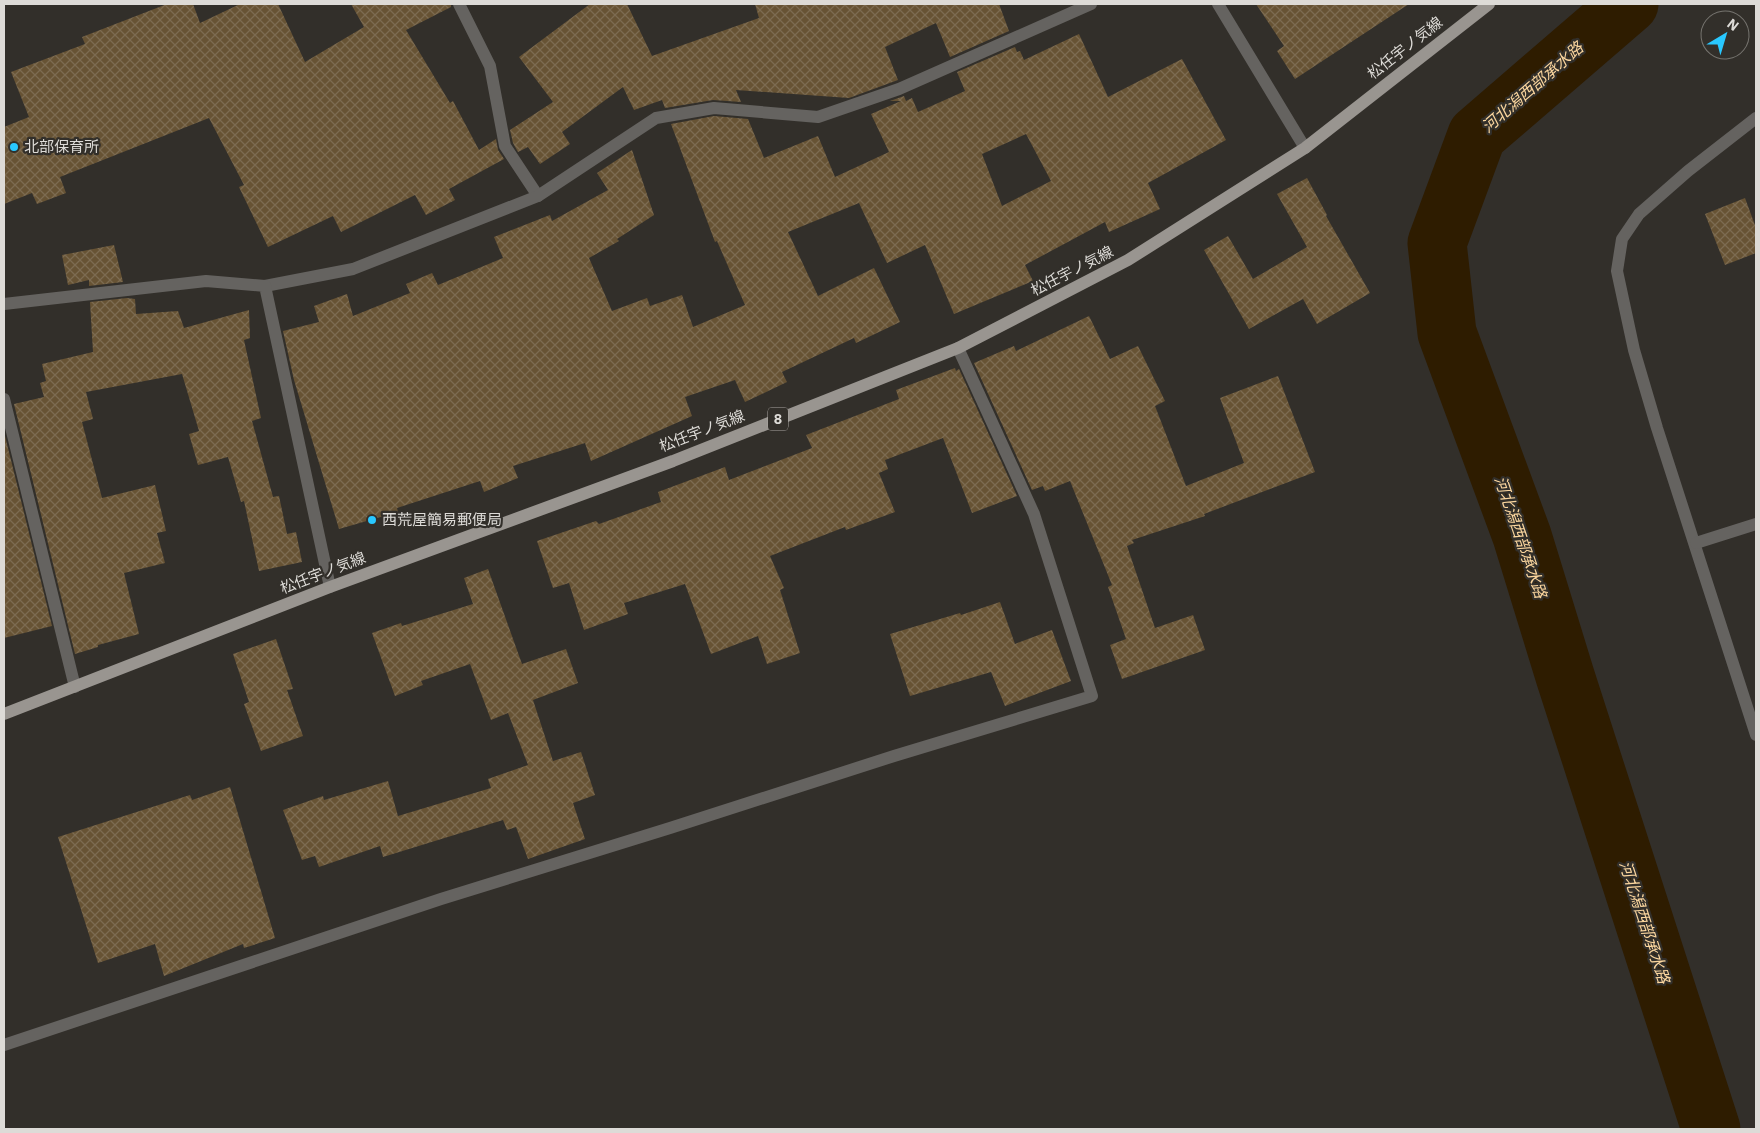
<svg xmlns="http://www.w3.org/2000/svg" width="1760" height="1133" font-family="'IBM Plex Sans','Noto Sans JP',sans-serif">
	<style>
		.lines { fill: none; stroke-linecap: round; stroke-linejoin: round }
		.river { stroke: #2e1c00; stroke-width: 59 }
		.building { fill: url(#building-cross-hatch); fill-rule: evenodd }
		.minor { stroke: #656360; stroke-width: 12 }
		.major { stroke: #999590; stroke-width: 12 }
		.poi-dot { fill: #29c8ff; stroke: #322f2a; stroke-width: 2 }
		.labels { text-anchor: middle; stroke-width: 4.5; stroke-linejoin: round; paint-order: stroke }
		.shield { fill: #322f2a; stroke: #aaa7a3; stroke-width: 1 }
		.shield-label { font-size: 14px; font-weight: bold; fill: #dddbd7 }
		.street-label { font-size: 15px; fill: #dddbd7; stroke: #322f2a }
		.poi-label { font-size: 15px; fill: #dddbd7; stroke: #322f2a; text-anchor: start }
		.water-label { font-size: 16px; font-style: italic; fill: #fbd69e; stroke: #322f2a }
	</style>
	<defs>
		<pattern id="building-cross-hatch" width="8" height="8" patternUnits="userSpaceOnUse" patternTransform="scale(1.25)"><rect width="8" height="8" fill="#675334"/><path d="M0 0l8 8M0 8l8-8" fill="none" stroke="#7c6b51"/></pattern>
	</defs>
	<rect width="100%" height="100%" fill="#322f2a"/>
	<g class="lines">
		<path class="river" d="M1629,4L1477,135L1437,243L1447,333L1522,536L1565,676L1711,1129"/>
	</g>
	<g class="building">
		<path d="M167,4H193L200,23L240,4H278L305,62L364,27L351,4H451V7L406,30L450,103L453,101L479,150L496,139L498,150L504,159L449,189L455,200L426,215L415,195L341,232L333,216L268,247L239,187L244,185L209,118L60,177L66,193L37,204L32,193L4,204V127L29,117L11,72L85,44L82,37Z"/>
		<path d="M590,4H627L652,56L759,18L755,4H999L1009,31L950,57L936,23L885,47L898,80L849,98L736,90L741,102L713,100L665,108L662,100L634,110L623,87L562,132L570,144L540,164L528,147L518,152L513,143L510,130L553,102L519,57Z"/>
		<path d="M1256,4H1409L1295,79L1277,51L1284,46Z"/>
		<path d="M1079,34L1108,97L1182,59L1226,140L1148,183L1160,209L1109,232L1105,222L1025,265L1033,281L954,314L925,245L887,263L859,203L788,232L818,296L874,268L900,322L856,343L854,338L782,372L787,382L745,402L735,380L685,397L692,416L591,461L585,443L513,466L518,478L484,492L480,481L397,508L398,512L339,529L294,380L283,331L319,322L314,306L347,294L353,316L410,293L406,284L432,273L438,285L503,258L494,237L550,215L552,221L608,190L597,173L632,150L654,215L617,239L619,241L589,258L612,311L647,298L650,306L682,295L693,327L745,305L717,241L715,242L671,124L714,116L748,119L764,158L818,136L835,177L889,152L871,114L901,101H890L904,96L906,101L912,98L918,112L965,91L957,72L1015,47L1017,52L1020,51L1024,60ZM1026,134L1051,181L1002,206L982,154Z"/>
		<path d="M1307,178L1327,215L1326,216L1370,293L1317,324L1303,299L1249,329L1204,250L1228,236L1253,279L1307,247L1277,194Z"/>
		<path d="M1745,198L1756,228V253L1725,265L1705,214Z"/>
		<path d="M114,245L123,282L89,286V280L68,285L62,255Z"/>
		<path d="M127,298L135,299L136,314L178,311L184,328L249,310L250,338L244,340L261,418L252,421L273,497L279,496L287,534L296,532L302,562L259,571L244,501L241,502L228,457L198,465L189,434L199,431L182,374L86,392L93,419L82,422L102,498L155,485L166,531L157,533L165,563L124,573L139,634L98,645V647L75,654L14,404L44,397L40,383L46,381L42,364L93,352L90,302Z"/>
		<path d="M1089,316L1110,359L1138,346L1165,401L1155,406L1186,486L1244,463L1220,398L1278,376L1315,472L1204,514L1205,516L1132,540L1134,543L1127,546L1155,628L1193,615L1205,650L1122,679L1110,645L1126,639L1108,587L1112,585L1070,481L1045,491L1043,486L1032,490L974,363L1014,346L1016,351Z"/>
		<path d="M955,368L956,371L959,369L1017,496L972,513L943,438L885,460L888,469L879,473L895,512L846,530L845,527L770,556L784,588L780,590L800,653L767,664L758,636L711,654L685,584L624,603L628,614L584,630L569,583L553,588L537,541L596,521L599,524L661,502L658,492L725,467L729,480L812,448L806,435L899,399L896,390Z"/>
		<path d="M4,432L52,626L4,638Z"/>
		<path d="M488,569L522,664L566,649L578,683L533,700L553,761L581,752L595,795L573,803L585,839L528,859L516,827L507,830L503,820L383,857L380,846L319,867L315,856L302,860L283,810L323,796L324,800L388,781L398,816L491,788L488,779L528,765L508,713L491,720L470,664L421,681L423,685L395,696L372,633L401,623L402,626L473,604L464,578Z"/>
		<path d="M1000,602L1015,644L1052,630L1071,681L1005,706L991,672L910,696L890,634L960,613L961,615Z"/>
		<path d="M276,639L293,689L287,690L303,736L261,751L244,704L249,702L233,654Z"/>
		<path d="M230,787L275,938L244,948L243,944L164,976L155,944L98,963L58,837L190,795L192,800Z"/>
	</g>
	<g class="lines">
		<g class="minor">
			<path d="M459,4L490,66L505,146L538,196"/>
			<path d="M1218,4L1305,148"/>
			<path d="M1756,118L1688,171L1639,214L1622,239L1617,271L1634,350L1657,428L1756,735"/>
			<path d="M265,286L353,269L538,196L656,118L714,108L818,117L899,89L1091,4"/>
			<path d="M4,304L206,281L265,286L330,587"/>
			<path d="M4,399L75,687"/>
			<path d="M1696,543L1756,524"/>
			<path d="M4,1045L441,899L670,828L894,756L1092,696L1034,514L958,348"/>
		</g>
		<path class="major" d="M4,714L330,587L673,461L958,348L1128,260L1305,148L1489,4"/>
	</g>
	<g class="poi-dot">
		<circle cx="14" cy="147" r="5"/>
		<circle cx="372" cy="520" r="5"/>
	</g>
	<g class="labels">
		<rect class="shield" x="768" y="407.5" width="20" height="23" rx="4"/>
		<g class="shield-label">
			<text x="778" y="424">8</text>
		</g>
		<g class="street-label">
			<text transform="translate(1405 48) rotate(-38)" y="5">松任宇ノ気線</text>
			<text transform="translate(1072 271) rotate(-27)" y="5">松任宇ノ気線</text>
			<text transform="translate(702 431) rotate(-21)" y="5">松任宇ノ気線</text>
			<text transform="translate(323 573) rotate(-21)" y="5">松任宇ノ気線</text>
		</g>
		<g class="poi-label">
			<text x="24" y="152">北部保育所</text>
			<text x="382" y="525">西荒屋簡易郵便局</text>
		</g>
		<g class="water-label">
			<text transform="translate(1532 87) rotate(-41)" y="6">河北潟西部承水路</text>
			<text transform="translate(1521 537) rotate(71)" y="6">河北潟西部承水路</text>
			<text transform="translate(1645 922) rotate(72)" y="6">河北潟西部承水路</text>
		</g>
	</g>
	<rect width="1760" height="1133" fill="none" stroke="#dddbd7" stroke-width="10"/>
	<g transform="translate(1725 35) rotate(38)"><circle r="24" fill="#322f2a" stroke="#76746f"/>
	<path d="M0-4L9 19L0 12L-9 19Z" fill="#29c8ff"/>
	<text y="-8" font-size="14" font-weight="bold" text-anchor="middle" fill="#dddbd7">N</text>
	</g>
</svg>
